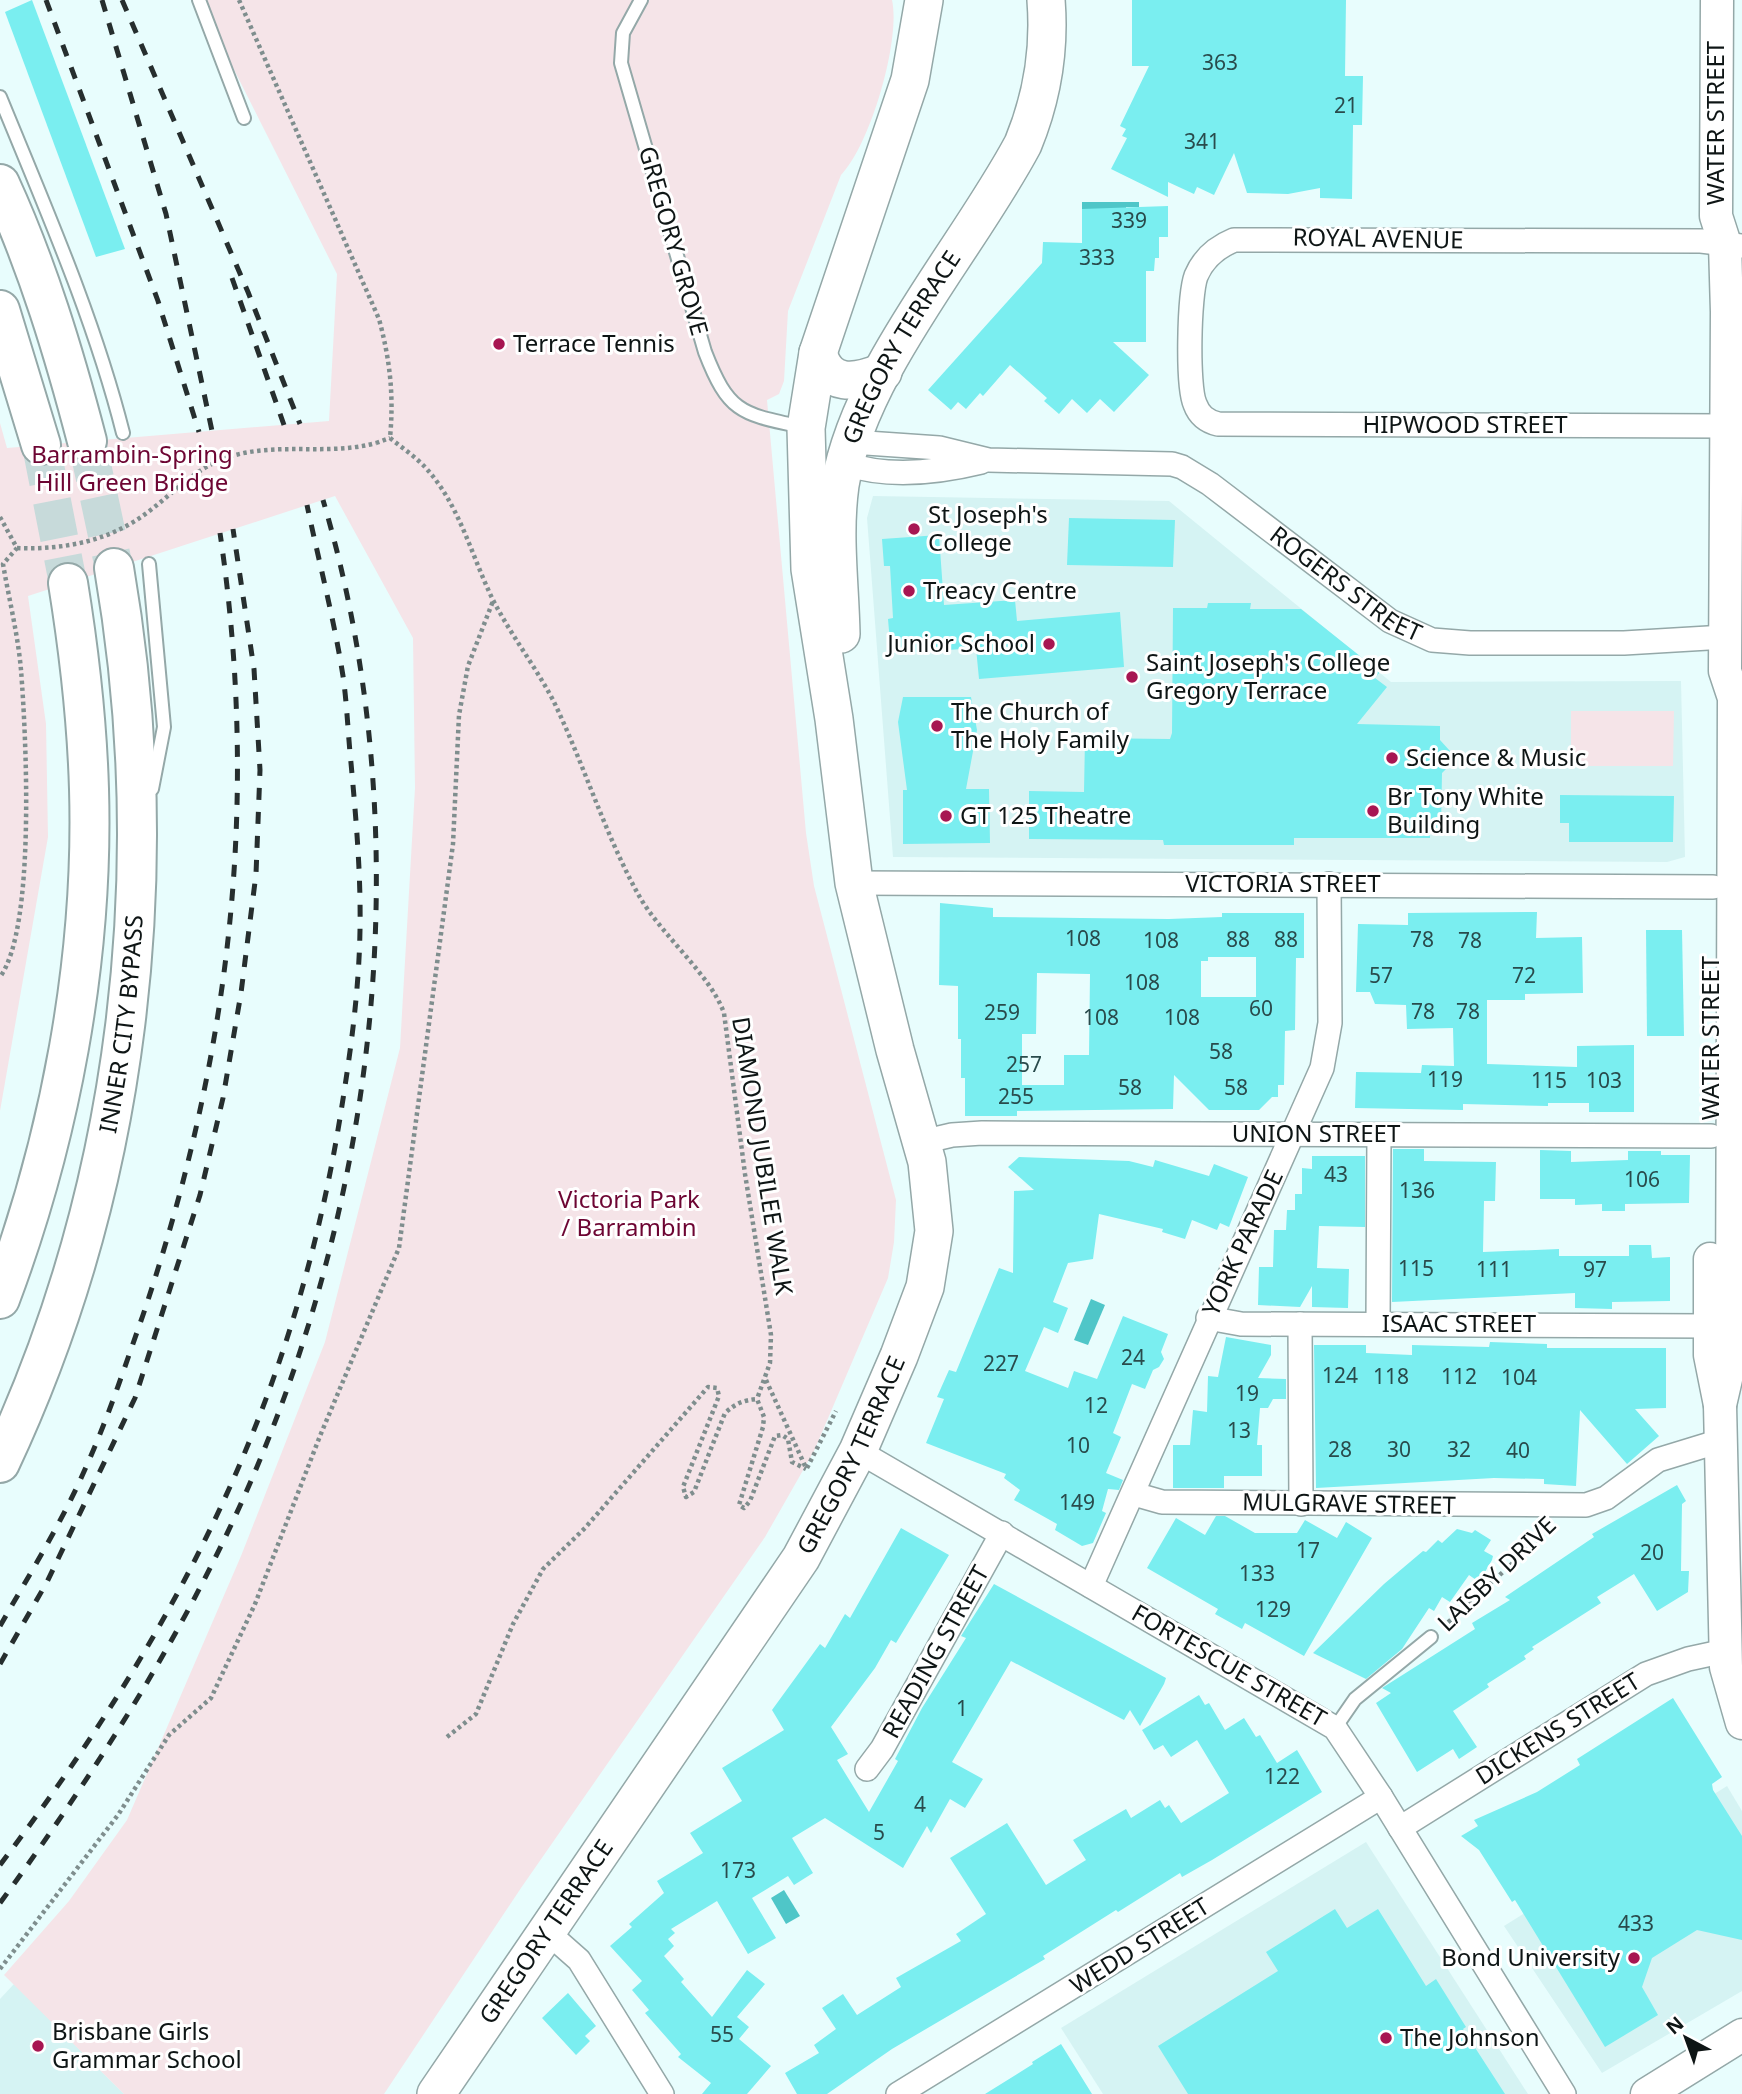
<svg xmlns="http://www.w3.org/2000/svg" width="1742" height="2094" font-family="'Noto Sans',sans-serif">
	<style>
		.built { fill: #d5f3f3 }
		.green { fill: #f5e4e8 }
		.water { fill: #4fc6c8 }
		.building { fill: #7aeef0; fill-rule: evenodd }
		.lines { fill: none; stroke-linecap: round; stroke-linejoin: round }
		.highway-tunnel { stroke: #c7dada; stroke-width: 38; stroke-dasharray: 38 19; stroke-linecap: butt }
		.lane-casing { stroke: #94a8a8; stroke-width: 16 }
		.street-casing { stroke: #94a8a8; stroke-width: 26 }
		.secondary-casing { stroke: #94a8a8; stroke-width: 35 }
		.primary-casing { stroke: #94a8a8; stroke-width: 40 }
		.highway-casing { stroke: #94a8a8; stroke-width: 42 }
		.path { stroke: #7f8e8e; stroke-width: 4.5; stroke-dasharray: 3.5 3.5; stroke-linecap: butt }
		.lane { stroke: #fff; stroke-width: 12 }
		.street { stroke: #fff; stroke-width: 23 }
		.secondary { stroke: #fff; stroke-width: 32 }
		.primary { stroke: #fff; stroke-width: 37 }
		.highway { stroke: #fff; stroke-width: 38 }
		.rail { stroke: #262e2e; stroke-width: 5; stroke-dasharray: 12 12; stroke-linecap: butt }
		.path-bridge { stroke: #7f8e8e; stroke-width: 4.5; stroke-dasharray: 3.5 3.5; stroke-linecap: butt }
		.poi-dot { fill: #a71652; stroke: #fff; stroke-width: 2.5 }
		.labels { text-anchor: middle; stroke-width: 6; stroke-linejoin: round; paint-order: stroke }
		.number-label { font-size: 21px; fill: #294b4c }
		.street-label { font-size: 24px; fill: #0e1515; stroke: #fff }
		.poi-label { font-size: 24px; fill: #0e1515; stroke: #fff; text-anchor: start }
		.park-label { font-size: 24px; fill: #6d0533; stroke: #fff }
	</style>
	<rect width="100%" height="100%" fill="#e8fdfd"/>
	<g class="built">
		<path d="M873,496L1169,501L1391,682L1681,681L1685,857L1667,862L893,857L867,518Z"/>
		<path d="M1727,1786L1742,1811V1991L1602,2073L1504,1926Z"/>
		<path d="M1366,1842L1528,2094H1103L1061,2028Z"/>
		<path d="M14,1984L124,2094H0V1999Z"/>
	</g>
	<g class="green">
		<path d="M199,0H892C901,40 870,146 841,175L788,311L784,381L779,394L767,400L806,833L814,886L896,1200L894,1242L888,1278L814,1451L765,1537L521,1888L384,2094H124L4,1975L69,1901L127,1820L241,1556L325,1342L400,1048L415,788L413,638L335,496L28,596L46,724L48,837L0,1111V423L7,448L329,421L337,274Z"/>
		<path d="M1571,711H1674L1673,766H1571Z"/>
	</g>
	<g class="water">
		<path d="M1082,202H1139V207H1126V216L1111,209H1082Z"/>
		<path d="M1091,1299L1105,1305L1088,1345L1074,1340Z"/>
		<path d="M784,1890L800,1916L786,1924L771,1898Z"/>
	</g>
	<g class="building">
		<path d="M32,0L125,249L96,257L5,12Z"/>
		<path d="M1132,0H1346L1345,76H1363L1362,125H1353L1352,199L1320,198V188L1288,194L1247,193L1234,153L1214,195L1197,187L1194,194L1168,182V197L1111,169L1127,138L1122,136L1126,129L1120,126L1149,66H1132Z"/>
		<path d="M1168,206V237H1159V258H1155L1154,271H1146V342H1113L1149,375L1114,412L1100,399L1087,413L1072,399L1059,414L1044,401L1047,398L1010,365L983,396L980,393L966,409L958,402L951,410L928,390L1042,263L1043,242L1082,243V209Z"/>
		<path d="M1069,518L1175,520L1173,567L1067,565Z"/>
		<path d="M939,535L944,605L1015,600L1017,621L1120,612L1124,667L979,679L976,648L891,654L888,619L893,618L890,566H884L882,539Z"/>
		<path d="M1208,603H1251L1250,609H1301L1380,672L1375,678L1387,687L1357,724L1440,726V740L1450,751L1451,764L1442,773L1441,828H1430V838H1294V845H1164L1163,840L1029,839V791L1084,792L1085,738L1170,739L1172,733L1173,608H1207Z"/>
		<path d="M903,697H971L977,730L966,789H989L990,843L903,844V790H907L898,722Z"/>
		<path d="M1560,795L1674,796L1673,842H1569V823H1560Z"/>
		<path d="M940,903L993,908V917L1169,919L1222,917V913H1304V958H1296L1295,1030L1285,1031L1284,1085H1278V1097H1272L1259,1110H1209L1174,1075L1173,1109L1017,1111V1116H965V1078H961V1039H958V986L939,985ZM1208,957H1256V997H1201V961H1208ZM1037,973L1090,974L1089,1055H1064V1085H1022V1034H1036Z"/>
		<path d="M1537,912L1536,938L1582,937L1583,993L1525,994V1000H1487V1064L1577,1067V1046L1634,1045V1112H1589V1103H1548V1106L1463,1104V1110L1355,1108L1356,1072L1421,1073L1422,1065L1454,1066L1453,1028L1407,1029L1406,1005L1375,1004L1370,992H1356L1358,924L1408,925V913Z"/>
		<path d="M1646,930H1682L1684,1036H1647Z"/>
		<path d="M1393,1149H1424V1161L1496,1162L1495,1201H1484L1483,1252L1559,1249V1256H1629V1245H1651L1652,1258L1670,1257V1301L1612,1302V1309L1575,1308V1293L1392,1302Z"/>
		<path d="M1540,1150L1571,1151V1162L1628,1160V1151H1661V1155H1690L1689,1203L1625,1204V1211H1602V1204L1575,1205V1199H1540Z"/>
		<path d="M1312,1156H1365V1227L1319,1226L1317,1268L1349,1269L1348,1308L1312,1307V1286L1300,1307L1258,1305L1259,1267H1273L1274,1230H1286L1287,1210H1295V1194H1302V1168L1312,1169Z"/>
		<path d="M1019,1157L1129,1161L1153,1167L1155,1160L1209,1176L1214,1164L1248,1177L1229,1227L1220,1223L1217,1230L1192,1220L1185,1239L1162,1232L1163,1229L1099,1214L1093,1259L1068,1263L1053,1302L1068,1308L1058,1333L1044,1327L1025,1371L1068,1388L1074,1371L1097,1379L1123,1316L1168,1334L1161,1352L1164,1359L1159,1367L1153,1370L1145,1389L1132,1384L1113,1433L1121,1437L1106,1473L1123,1480L1119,1490L1108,1489L1102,1511L1106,1513L1093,1543L1082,1546L1055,1530L1057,1524L1014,1500L1020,1490L1004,1478L1006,1474L926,1443L944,1399L937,1397L949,1370L956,1372L999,1268L1013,1273L1014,1191L1034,1190L1008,1167Z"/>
		<path d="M1226,1337L1271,1345V1355L1258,1378L1286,1379V1399H1273L1268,1408H1260L1257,1445H1262V1476H1224V1488H1173V1445H1190L1193,1410L1207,1412L1208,1376L1218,1377Z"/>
		<path d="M1490,1342L1547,1344V1348H1666V1408L1635,1409L1659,1436L1627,1464L1580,1410L1576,1486L1544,1484V1479L1494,1478L1316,1488L1314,1345H1366V1353L1412,1355V1345L1489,1347Z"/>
		<path d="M1677,1485L1686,1501L1682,1504L1681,1571H1689L1688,1592L1657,1611L1634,1574L1597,1597L1601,1603L1532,1647L1534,1649L1524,1656L1526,1659L1487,1684L1489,1687L1453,1711L1477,1747L1459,1759L1453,1749L1417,1772L1376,1703L1391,1693L1382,1688L1475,1629L1472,1623L1510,1600L1505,1597L1594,1537L1592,1534Z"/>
		<path d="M1216,1516H1225L1255,1533H1297L1305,1520L1337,1538L1346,1522L1372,1538L1304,1656L1245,1623L1242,1629L1215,1614L1218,1609L1147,1568L1176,1518L1205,1535Z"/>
		<path d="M901,1528L949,1555L896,1643L891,1640L875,1668L831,1727L848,1754L837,1760L869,1812L898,1761L895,1759L922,1708L966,1638L961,1636L994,1584L1166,1678L1164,1684L1140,1726L1130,1710L1124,1720L1011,1661L952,1762L983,1779L965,1808L950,1799L931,1833L927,1826L903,1868L825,1818L792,1838L813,1873L794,1885L788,1876L752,1898L776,1938L748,1954L717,1901L671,1929L675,1933L668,1939L674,1946L664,1956L684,1979L681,1982L712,2017L747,1970L765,1984L737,2017L749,2027L739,2039L771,2066L747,2094H702L711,2083L678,2057L681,2054L645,2013L649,2010L632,1990L642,1981L610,1946L632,1927L629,1924L664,1893L657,1881L703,1853L690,1833L742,1801L722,1768L784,1730L772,1710L820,1644L825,1648L845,1614L850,1618Z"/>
		<path d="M1457,1529L1472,1533L1475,1530L1491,1540L1484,1551L1493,1556L1492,1560L1479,1582L1469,1575L1450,1602L1442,1597L1434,1611L1429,1608L1402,1649L1366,1679L1313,1653L1384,1584L1423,1551L1426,1552L1438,1540L1442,1543Z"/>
		<path d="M1199,1695L1205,1705L1209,1703L1225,1730L1244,1718L1256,1737L1260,1735L1277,1763L1297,1750L1322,1792L1212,1860L1182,1877L1180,1873L1118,1912L1116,1910L1043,1956L1045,1959L892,2049L827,2094H797L785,2073L819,2053L814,2045L836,2029L822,2008L843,1994L857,2015L901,1987L896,1978L961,1941L956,1934L986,1914L950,1858L1007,1823L1046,1885L1086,1860L1073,1840L1126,1809L1131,1818L1160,1800L1165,1808L1169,1805L1181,1823L1229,1793L1197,1740L1171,1757L1163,1745L1154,1750L1142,1730Z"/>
		<path d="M1673,1698L1722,1777L1712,1784L1713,1790L1742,1836V1940L1697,1930L1652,1958L1642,1987L1658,2015L1605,2047L1515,1900L1512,1902L1479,1850L1461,1836L1478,1826L1474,1820L1537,1792L1580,1765L1577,1759Z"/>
		<path d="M1335,1909L1347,1928L1378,1909L1426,1986L1436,1979L1466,2027L1463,2029L1505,2094H1188L1158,2046L1278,1971L1266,1952Z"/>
		<path d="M568,1993L596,2026L585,2036L590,2041L576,2055L542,2018Z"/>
		<path d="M1061,2044L1092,2094H985L1033,2064L1032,2062Z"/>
	</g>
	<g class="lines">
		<g class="highway-tunnel">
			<path d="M87,441L114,568"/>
			<path d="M41,445L68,583"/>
		</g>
		<defs>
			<g id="lane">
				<path d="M199,0L244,118"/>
				<path d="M641,0L623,33L621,63L705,352C729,414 742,414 803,427"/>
				<path d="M0,97C45,207 94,318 123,433"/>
				<path d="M149,564L164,727L152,789"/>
				<path d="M1335,1728L1355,1699L1431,1637"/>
			</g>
			<g id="street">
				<path d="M1726,426L1218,424C1206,421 1199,415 1195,404C1187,386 1189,295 1196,276C1203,259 1217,247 1234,240L1701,241L1742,246"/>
				<path id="s1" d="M852,442L939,448L988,460L1172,464L1182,467L1210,484L1390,621L1432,640L1470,643H1624L1725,637"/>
				<path d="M846,464C888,478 940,472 981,462"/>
				<path d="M854,883L1713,887"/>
				<path d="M922,1142L952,1135L982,1133L1711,1136"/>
				<path d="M1208,1318L1241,1324L1710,1326"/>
				<path d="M1378,1323L1379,1135"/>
				<path d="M1300,1324L1301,1504"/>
				<path d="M858,1451L1335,1728L1381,1797L1564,2094"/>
				<path d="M1134,1494L1162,1502L1586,1505L1606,1498L1658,1460L1720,1441"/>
				<path d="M1091,1586L1322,1068L1330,1023L1329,884"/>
				<path d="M867,1769L882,1749L1002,1533"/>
				<path d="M1400,1828L1646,1674L1688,1659L1725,1651"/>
				<path d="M545,1930L579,1960L662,2094"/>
				<path d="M898,2094L1381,1797"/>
			</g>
			<g id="secondary">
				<path d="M1717,0L1716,216L1725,244L1727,312L1725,671L1734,698L1732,1326L1731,1357L1720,1405"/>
				<path d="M1710,1259V1355L1720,1405L1726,1667L1742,1723"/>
				<path d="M1647,2094L1742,2035"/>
			</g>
			<g id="primary">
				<path d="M818,353C828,388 855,383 883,372"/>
				<path id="s2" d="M841,634C840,584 833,535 840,485C859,370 968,248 1023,144C1042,98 1050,50 1046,0"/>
				<path id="s3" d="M436,2094L801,1558L858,1451L899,1356L925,1287L934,1231L927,1162L895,1050L854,883L834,719L810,569L806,428L818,353L910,80L924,0"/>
			</g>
			<g id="highway">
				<path d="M0,184C38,267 64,353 87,441"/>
				<path d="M0,310L41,445"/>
				<path d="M0,1299C60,1139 94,960 89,789C87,720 79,651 68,583"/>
				<path id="s4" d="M0,1463C130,1186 166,869 114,568"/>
			</g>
		</defs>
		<use href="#lane" class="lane-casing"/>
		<use href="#street" class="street-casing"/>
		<use href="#secondary" class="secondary-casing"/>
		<use href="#primary" class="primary-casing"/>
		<use href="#highway" class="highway-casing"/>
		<g class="path">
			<path d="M239,0L379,319C390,360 394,395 390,438"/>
			<path d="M390,438C401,447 413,455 423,465C459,502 471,555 493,600C511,635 535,666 553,700C584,764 604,832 638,894C660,934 710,974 724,1013L745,1174L771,1335L770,1363L757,1399"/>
			<path d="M376,443L390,438"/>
			<path d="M0,517L17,548L3,564C9,599 18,635 21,670C26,734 36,928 0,977"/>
			<path d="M766,1380L806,1468"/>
			<path d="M807,1468L836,1411"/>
			<path d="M1443,1627L1552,1527"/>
			<path d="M447,1737L476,1714L513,1624L543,1569L585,1528L708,1387L717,1388L719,1396L683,1487L686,1497L694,1492L725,1413C735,1404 743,1400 757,1399L764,1417L763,1427L739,1505L744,1508L750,1501L775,1436L782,1435L788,1439L792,1462L806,1469"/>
			<path d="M0,1969L118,1815L169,1735L211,1698L255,1604L320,1436L399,1248L453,844L459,715L468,666L493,601"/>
		</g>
		<use href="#lane" class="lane"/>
		<use href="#street" class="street"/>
		<use href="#secondary" class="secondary"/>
		<use href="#primary" class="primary"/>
		<use href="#highway" class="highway"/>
		<g class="rail">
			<path d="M46,0L158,301L199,432"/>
			<path d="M102,0L166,214L212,431"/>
			<path d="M122,0L248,292L300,424"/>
			<path d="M232,278L284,425"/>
			<path d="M0,1626C28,1577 59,1527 82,1476C106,1424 124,1369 143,1315C230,1057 260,804 220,533"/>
			<path d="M0,1664L47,1582L135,1398L200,1195L223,1098L241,993L256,874L260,770L254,669L233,529"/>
			<path d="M0,1865C175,1634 293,1406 340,1118C350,1056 359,993 360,930C361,874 356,818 351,763C348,734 347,704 343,676C334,619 319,562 307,505"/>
			<path d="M0,1903C82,1791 160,1671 221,1546C377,1228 424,842 323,500"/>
		</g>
		<path class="path-bridge" d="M17,548C64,550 110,541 148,512C176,491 197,466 232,456C279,442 328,456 376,443"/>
	</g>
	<g class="poi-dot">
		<circle cx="499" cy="344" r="7"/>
		<circle cx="914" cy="529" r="7"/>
		<circle cx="909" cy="591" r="7"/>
		<circle cx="1049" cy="644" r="7"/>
		<circle cx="1132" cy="677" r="7"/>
		<circle cx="937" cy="726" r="7"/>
		<circle cx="1392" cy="758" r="7"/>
		<circle cx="1373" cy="811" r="7"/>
		<circle cx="946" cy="816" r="7"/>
		<circle cx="1634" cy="1958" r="7"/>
		<circle cx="1386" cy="2038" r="7"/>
		<circle cx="38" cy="2046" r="7"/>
	</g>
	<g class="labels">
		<g class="number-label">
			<text x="1220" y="70">363</text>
			<text x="1346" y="113">21</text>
			<text x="1202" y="149">341</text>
			<text x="1129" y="228">339</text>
			<text x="1097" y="265">333</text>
			<text x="1083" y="946">108</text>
			<text x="1238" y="947">88</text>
			<text x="1286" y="947">88</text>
			<text x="1422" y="947">78</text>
			<text x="1161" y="948">108</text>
			<text x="1470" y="948">78</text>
			<text x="1381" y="983">57</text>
			<text x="1524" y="983">72</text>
			<text x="1142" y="990">108</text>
			<text x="1261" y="1016">60</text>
			<text x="1423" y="1019">78</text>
			<text x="1468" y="1019">78</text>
			<text x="1002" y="1020">259</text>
			<text x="1101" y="1025">108</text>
			<text x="1182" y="1025">108</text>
			<text x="1221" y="1059">58</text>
			<text x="1024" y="1072">257</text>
			<text x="1445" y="1087">119</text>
			<text x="1549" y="1088">115</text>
			<text x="1604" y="1088">103</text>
			<text x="1130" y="1095">58</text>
			<text x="1236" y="1095">58</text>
			<text x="1016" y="1104">255</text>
			<text x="1336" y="1182">43</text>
			<text x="1642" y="1187">106</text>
			<text x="1417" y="1198">136</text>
			<text x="1416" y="1276">115</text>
			<text x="1494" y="1277">111</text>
			<text x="1595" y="1277">97</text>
			<text x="1133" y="1365">24</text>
			<text x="1001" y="1371">227</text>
			<text x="1340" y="1383">124</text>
			<text x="1391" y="1384">118</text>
			<text x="1459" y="1384">112</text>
			<text x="1519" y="1385">104</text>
			<text x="1247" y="1401">19</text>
			<text x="1096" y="1413">12</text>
			<text x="1239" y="1438">13</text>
			<text x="1078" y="1453">10</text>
			<text x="1340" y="1457">28</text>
			<text x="1399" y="1457">30</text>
			<text x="1459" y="1457">32</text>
			<text x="1518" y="1458">40</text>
			<text x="1077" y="1510">149</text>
			<text x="1308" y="1558">17</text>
			<text x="1652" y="1560">20</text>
			<text x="1257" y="1581">133</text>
			<text x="1273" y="1617">129</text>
			<text x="962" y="1716">1</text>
			<text x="1282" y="1784">122</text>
			<text x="920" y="1812">4</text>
			<text x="879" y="1840">5</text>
			<text x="738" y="1878">173</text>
			<text x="1636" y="1931">433</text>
			<text x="722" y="2042">55</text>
		</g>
		<g class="street-label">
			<text transform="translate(1716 123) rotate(-90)" y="8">WATER STREET</text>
			<text transform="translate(1378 239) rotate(1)" y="8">ROYAL AVENUE</text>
			<text transform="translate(673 241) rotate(74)" y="8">GREGORY GROVE</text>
			<text dy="8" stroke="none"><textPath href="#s2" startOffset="301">GREGORY TERRACE</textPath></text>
			<text x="1465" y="433">HIPWOOD STREET</text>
			<text dy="8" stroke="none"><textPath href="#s1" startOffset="534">ROGERS STREET</textPath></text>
			<text x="1283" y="892">VICTORIA STREET</text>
			<text dy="8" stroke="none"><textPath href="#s4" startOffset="458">INNER CITY BYPASS</textPath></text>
			<text transform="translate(1711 1038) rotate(-90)" y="8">WATER STREET</text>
			<text x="1316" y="1142">UNION STREET</text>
			<text transform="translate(762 1156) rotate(81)" y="8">DIAMOND JUBILEE WALK</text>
			<text transform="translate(1243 1243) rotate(-65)" y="8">YORK PARADE</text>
			<text x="1459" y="1332">ISAAC STREET</text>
			<text dy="8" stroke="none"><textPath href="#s3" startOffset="763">GREGORY TERRACE</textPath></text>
			<text transform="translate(1349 1504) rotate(1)" y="8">MULGRAVE STREET</text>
			<text transform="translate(1497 1574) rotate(-44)" y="8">LAISBY DRIVE</text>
			<text transform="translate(936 1652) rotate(-61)" y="8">READING STREET</text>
			<text transform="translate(1229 1666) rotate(30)" y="8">FORTESCUE STREET</text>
			<text transform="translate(1558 1729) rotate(-32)" y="8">DICKENS STREET</text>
			<text dy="8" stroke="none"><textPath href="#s3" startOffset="196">GREGORY TERRACE</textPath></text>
			<text transform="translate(1140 1946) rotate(-32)" y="8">WEDD STREET</text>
		</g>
		<g class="poi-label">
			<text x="513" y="352">Terrace Tennis</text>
			<text x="928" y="523">St Joseph's<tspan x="928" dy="28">College</tspan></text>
			<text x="923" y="599">Treacy Centre</text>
			<text x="1035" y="652" text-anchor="end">Junior School</text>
			<text x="1146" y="671">Saint Joseph's College<tspan x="1146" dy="28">Gregory Terrace</tspan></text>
			<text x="951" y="720">The Church of<tspan x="951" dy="28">The Holy Family</tspan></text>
			<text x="1406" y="766">Science &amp; Music</text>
			<text x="1387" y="805">Br Tony White<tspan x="1387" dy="28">Building</tspan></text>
			<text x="960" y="824">GT 125 Theatre</text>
			<text x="1620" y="1966" text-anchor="end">Bond University</text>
			<text x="52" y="2040">Brisbane Girls<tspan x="52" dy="28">Grammar School</tspan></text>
			<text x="1400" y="2046">The Johnson</text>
		</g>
		<g class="park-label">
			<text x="132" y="463">Barrambin-Spring<tspan x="132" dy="28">Hill Green Bridge</tspan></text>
			<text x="629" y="1208">Victoria Park<tspan x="629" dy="28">/ Barrambin</tspan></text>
		</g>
	</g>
	<g transform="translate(1686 2038) rotate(319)" stroke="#ffffff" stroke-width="5" paint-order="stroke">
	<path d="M0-5L12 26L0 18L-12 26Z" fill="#0e1515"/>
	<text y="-10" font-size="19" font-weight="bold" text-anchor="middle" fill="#0e1515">N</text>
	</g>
</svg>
